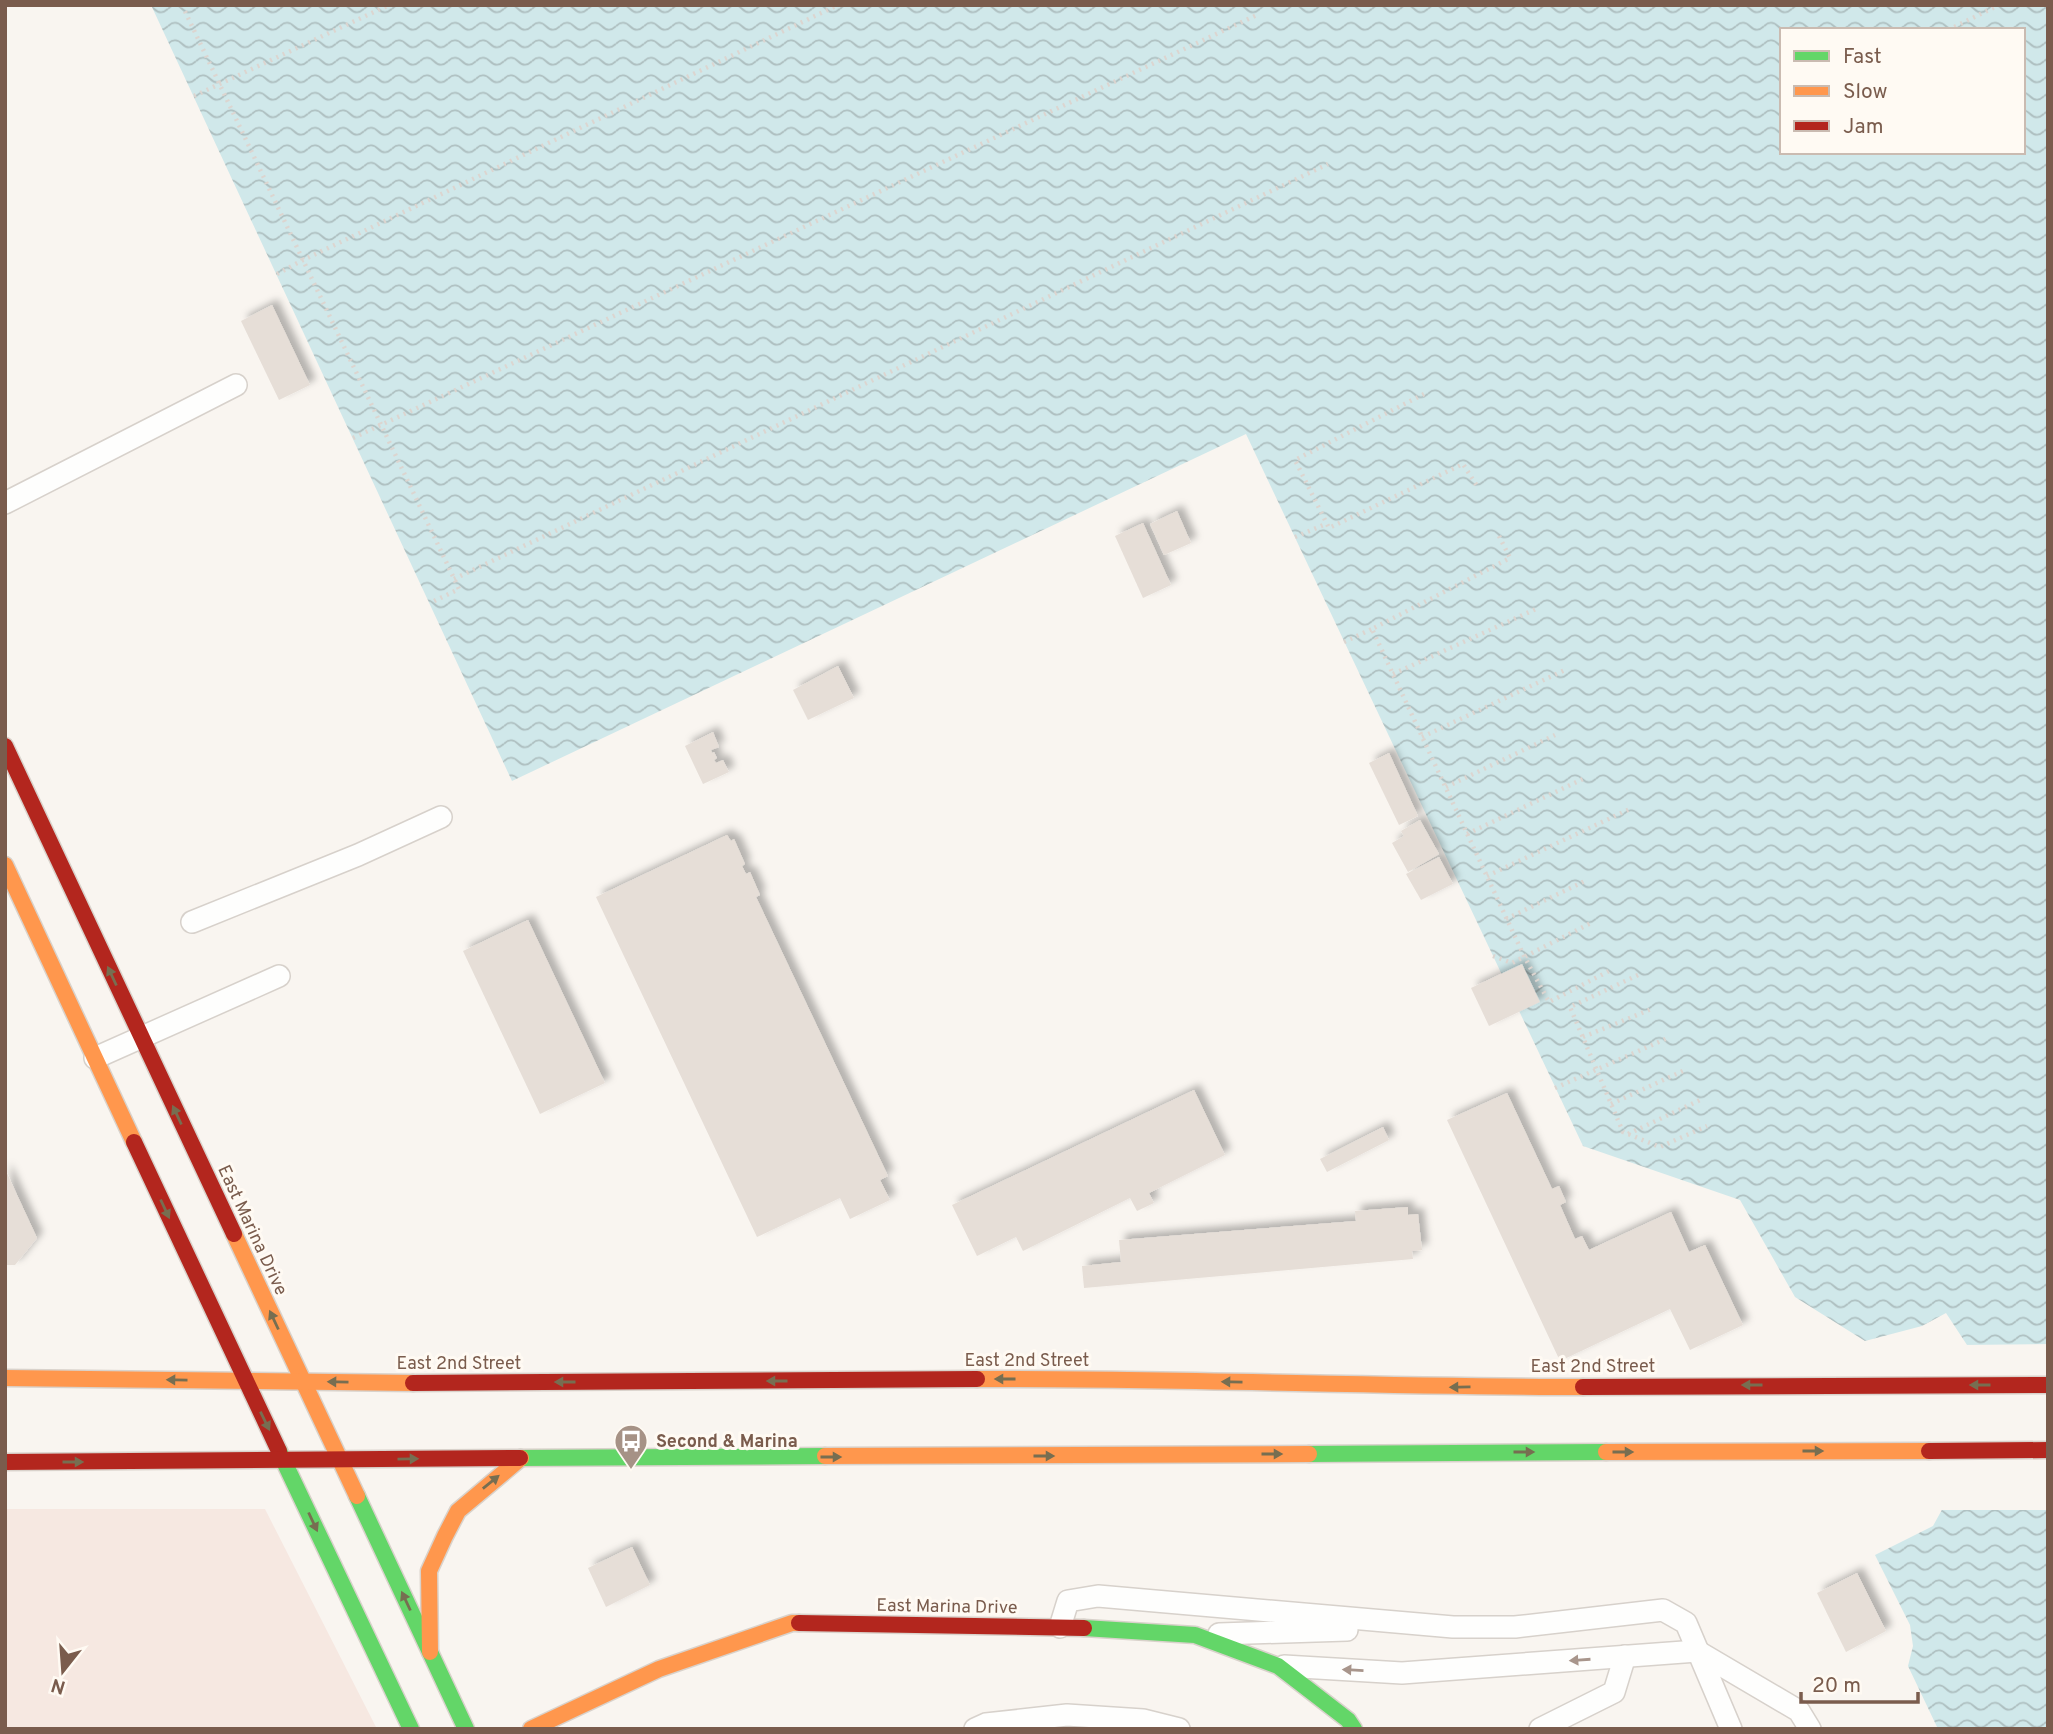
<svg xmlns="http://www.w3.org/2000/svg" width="2053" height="1734" font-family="Overpass,sans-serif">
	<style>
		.commercial { fill: #f6e8e1 }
		.water { fill: url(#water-waves); fill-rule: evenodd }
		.pier { fill: #f9f5f0 }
		.building { fill: #e6ded7; filter: url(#shadow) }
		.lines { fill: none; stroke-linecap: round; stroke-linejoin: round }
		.lane-casing { stroke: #d7d1cb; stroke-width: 24 }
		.fast-casing { stroke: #d9d2cb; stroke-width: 19 }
		.slow-casing { stroke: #d9d2cb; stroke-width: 19 }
		.jam-casing { stroke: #d9d2cb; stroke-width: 19 }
		.path { stroke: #dcd5d0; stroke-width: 4.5; stroke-dasharray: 2 5; stroke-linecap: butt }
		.lane { stroke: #fefefd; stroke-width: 21 }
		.fast { stroke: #63d668; stroke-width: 16 }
		.slow { stroke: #ff974d; stroke-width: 16 }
		.jam { stroke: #b3261e; stroke-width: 16 }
		.oneway { fill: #776e51 }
		.oneway2 { fill: #a8958b }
		.labels { text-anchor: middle; stroke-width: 6; stroke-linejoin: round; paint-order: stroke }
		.street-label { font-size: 18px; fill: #7a5c4d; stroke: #fffaf3 }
		.poi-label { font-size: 18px; font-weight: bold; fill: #7a5c4d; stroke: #fffaf3; text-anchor: start }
	</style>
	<defs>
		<pattern id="water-waves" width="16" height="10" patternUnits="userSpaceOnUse" patternTransform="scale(1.75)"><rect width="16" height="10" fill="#d0e8ea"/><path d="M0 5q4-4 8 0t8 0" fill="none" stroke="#aebfc0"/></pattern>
		<filter id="shadow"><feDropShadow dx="6" dy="-6" stdDeviation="3.5" flood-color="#0004"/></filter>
	</defs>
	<rect width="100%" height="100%" fill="#f9f5f0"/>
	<path class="commercial" d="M5,1509H265L377,1729H5Z"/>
	<path class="water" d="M151,5H2048V1729H1938L1908,1666L1913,1646L1910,1625L1875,1555L1933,1526L1956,1484L1979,1427L1969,1348L1946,1313L1922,1326L1865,1341L1795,1297L1740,1200L1583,1146L1246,434L512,781ZM1782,30H2023V152H1782Z"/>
	<path class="pier" d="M2048,1344V1510H1938L1953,1482L1975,1426L1966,1350L1962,1345Z"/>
	<g class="building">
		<path d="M272,305L310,385L279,400L241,321Z"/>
		<path d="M1177,511L1191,543L1164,555L1150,524Z"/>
		<path d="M1143,523L1171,585L1143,598L1115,536Z"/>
		<path d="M838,666L854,698L808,720L793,690Z"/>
		<path d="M713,732L719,747L711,750L712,753L714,752L717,758L714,760L716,763L723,760L729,772L703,784L685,746Z"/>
		<path d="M1389,753L1418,816L1399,825L1369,763Z"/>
		<path d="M1420,820L1439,854L1408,872L1392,843L1404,836L1401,831Z"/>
		<path d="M727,835L731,841L734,839L745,864L742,866L746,874L750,872L760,895L756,897L888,1176L880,1180L890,1200L850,1219L840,1198L757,1237L596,897Z"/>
		<path d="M1439,857L1453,884L1421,900L1406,874Z"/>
		<path d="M528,920L605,1083L540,1114L463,951Z"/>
		<path d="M1522,964L1540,1002L1489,1026L1471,988Z"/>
		<path d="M1194,1090L1225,1155L1149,1193L1154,1203L1137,1211L1130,1198L1023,1251L1016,1237L977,1256L952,1205Z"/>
		<path d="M1507,1093L1552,1189L1559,1186L1566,1202L1560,1205L1575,1239L1582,1236L1589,1250L1671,1212L1689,1252L1705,1245L1743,1325L1690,1350L1670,1309L1560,1361L1447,1120Z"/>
		<path d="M1383,1127L1389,1140L1327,1172L1320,1159Z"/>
		<path d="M5,1169L37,1238L15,1265H5Z"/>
		<path d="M1408,1207V1215L1418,1214L1422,1250L1412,1251L1413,1259L1084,1288L1082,1266L1121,1262L1119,1240L1356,1221L1355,1211Z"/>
		<path d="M632,1547L650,1585L606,1607L588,1568Z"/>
		<path d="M1857,1573L1886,1631L1846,1652L1817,1593Z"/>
	</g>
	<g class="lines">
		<defs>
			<g id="lane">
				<path d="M5,503L236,385"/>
				<path d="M192,922L358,855L441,817"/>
				<path d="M95,1058L279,976"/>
				<path d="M1060,1627L1068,1601L1098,1596L1453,1627H1515L1663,1610L1686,1623L1731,1729"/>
				<path d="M1219,1634L1347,1630"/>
				<path d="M1284,1666L1402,1673L1697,1651L1799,1711L1810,1729"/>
				<path d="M975,1729L986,1724L1067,1715L1143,1720L1179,1729"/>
				<path d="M1540,1729L1614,1692L1625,1656"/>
			</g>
			<g id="fast">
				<path d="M279,1451L411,1729"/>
				<path d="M1309,1454L1606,1452"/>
				<path d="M520,1458L825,1456"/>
				<path d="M357,1496L466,1729"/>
				<path d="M1084,1628L1195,1635L1278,1666L1348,1720L1354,1729"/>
			</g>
			<g id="slow">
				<path d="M5,865L134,1142"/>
				<path d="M234,1234L357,1496"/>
				<path d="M5,1378L413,1383"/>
				<path d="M977,1379C1179,1378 1381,1387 1583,1387"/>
				<path d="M1606,1452L1929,1451"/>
				<path d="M825,1456L1309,1454"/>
				<path d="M430,1652L429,1571L445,1536L458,1511L521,1458"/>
				<path d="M531,1729L659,1669L792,1623H799"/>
			</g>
			<g id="jam">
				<path d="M5,746L234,1234"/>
				<path d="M134,1142L279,1451"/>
				<path d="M413,1383L977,1379"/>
				<path d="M1583,1387L2048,1385"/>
				<path d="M1929,1451L2048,1450"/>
				<path d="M5,1462L520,1458"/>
				<path d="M799,1623L1084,1628"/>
			</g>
		</defs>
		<use href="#lane" class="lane-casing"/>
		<use href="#fast" class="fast-casing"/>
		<use href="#slow" class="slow-casing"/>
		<use href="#jam" class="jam-casing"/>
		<g class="path">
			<path d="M182,5L459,589L430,603"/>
			<path d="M1948,30L1999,5"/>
			<path d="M194,96L389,5"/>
			<path d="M277,274L303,260L838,5"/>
			<path d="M1424,394L1295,460L1329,528L1463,464L1477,486"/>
			<path d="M353,438L1259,14"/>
			<path d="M1499,536L1510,558L1372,629L1524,956L1549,1002L1613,969"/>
			<path d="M1295,537L1326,524"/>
			<path d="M454,579L1328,164"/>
			<path d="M1344,642L1372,629"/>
			<path d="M1393,674L1536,609"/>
			<path d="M1422,737L1565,670"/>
			<path d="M1446,787L1555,735"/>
			<path d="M1467,834L1585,778"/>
			<path d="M1487,876L1632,808"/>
			<path d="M1506,919L1585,881"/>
			<path d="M1493,956L1512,963L1591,923"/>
			<path d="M1638,975L1570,1007L1623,1132L1660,1147L1707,1126"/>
			<path d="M1583,1037L1654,1008"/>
			<path d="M1555,1088L1670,1037"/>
			<path d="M1611,1104L1685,1070"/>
			<path d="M1628,1134L1700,1100"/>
		</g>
		<use href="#lane" class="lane"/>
		<use href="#fast" class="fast"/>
		<use href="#slow" class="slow"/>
		<use href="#jam" class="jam"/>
	</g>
	<defs><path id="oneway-solid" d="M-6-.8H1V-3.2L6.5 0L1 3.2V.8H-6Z" transform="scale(1.75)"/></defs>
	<g class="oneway">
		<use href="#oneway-solid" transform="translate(112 976) rotate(-115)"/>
		<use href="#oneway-solid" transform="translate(177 1115) rotate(-115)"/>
		<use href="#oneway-solid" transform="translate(165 1209) rotate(65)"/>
		<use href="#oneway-solid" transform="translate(274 1320) rotate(-115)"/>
		<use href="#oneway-solid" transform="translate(1005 1379) rotate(180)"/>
		<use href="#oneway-solid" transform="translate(177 1380) rotate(-179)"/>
		<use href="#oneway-solid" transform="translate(777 1381) rotate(180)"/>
		<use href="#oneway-solid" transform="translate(338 1382) rotate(-179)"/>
		<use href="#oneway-solid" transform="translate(565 1382) rotate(180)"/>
		<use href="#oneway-solid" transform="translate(1232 1382) rotate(-179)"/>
		<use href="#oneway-solid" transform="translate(1752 1385) rotate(180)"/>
		<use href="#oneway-solid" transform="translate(1980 1385) rotate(180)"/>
		<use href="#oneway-solid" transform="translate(1460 1387) rotate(179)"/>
		<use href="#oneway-solid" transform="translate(265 1421) rotate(64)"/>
		<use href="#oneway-solid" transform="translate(1813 1451)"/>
		<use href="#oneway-solid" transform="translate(1524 1452)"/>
		<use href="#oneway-solid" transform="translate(1623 1452)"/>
		<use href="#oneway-solid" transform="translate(1272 1454)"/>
		<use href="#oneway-solid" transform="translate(1044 1456)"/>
		<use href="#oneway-solid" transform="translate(831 1457)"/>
		<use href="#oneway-solid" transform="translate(408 1459) rotate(-1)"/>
		<use href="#oneway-solid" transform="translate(73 1462)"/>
		<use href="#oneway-solid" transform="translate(491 1482) rotate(-39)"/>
		<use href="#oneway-solid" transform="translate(313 1522) rotate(65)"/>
		<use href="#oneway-solid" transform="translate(406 1601) rotate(-115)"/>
	</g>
	<g class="oneway2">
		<use href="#oneway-solid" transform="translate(1580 1660) rotate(176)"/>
		<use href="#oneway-solid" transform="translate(1353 1670) rotate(-177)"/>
	</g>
	<defs>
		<symbol id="bus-pin" viewBox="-11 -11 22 30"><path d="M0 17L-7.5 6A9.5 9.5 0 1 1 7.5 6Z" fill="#a69286" stroke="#fffaf3"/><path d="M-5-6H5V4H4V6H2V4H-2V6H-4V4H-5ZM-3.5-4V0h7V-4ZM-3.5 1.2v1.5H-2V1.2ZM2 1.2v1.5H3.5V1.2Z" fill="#fff"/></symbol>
	</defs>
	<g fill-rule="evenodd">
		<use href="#bus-pin" x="612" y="1422" width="38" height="52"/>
	</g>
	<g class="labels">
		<g class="street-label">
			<text transform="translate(253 1230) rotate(65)" y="6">East Marina Drive</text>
			<text x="1027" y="1366">East 2nd Street</text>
			<text x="459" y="1369">East 2nd Street</text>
			<text x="1593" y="1372">East 2nd Street</text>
			<text transform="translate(947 1606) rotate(1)" y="6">East Marina Drive</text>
		</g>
		<g class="poi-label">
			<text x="656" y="1447">Second &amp; Marina</text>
		</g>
	</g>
	<rect width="2053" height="1734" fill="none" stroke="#7a5c4d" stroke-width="14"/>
	<rect x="1780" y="28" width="245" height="126" fill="#fffaf3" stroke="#cabbb1" stroke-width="2"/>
	<rect x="1794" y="51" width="35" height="10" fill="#63d668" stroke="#cabbb1" stroke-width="2"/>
	<text x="1843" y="63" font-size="21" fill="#7a5c4d">Fast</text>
	<rect x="1794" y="86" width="35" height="10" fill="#ff974d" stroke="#cabbb1" stroke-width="2"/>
	<text x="1843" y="98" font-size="21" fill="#7a5c4d">Slow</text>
	<rect x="1794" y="121" width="35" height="10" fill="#b3261e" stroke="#cabbb1" stroke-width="2"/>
	<text x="1843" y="133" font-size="21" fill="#7a5c4d">Jam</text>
	<g transform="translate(63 1671) rotate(197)" stroke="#fffaf3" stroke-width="5" paint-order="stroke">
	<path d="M0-5L12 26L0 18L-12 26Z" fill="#7a5c4d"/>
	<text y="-10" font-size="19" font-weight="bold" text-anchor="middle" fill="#7a5c4d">N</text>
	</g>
	<path d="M1801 1692v10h117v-10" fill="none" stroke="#7a5c4d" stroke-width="3.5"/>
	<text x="1812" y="1692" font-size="21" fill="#7a5c4d" stroke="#fffaf3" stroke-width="5" paint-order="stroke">20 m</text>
</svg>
